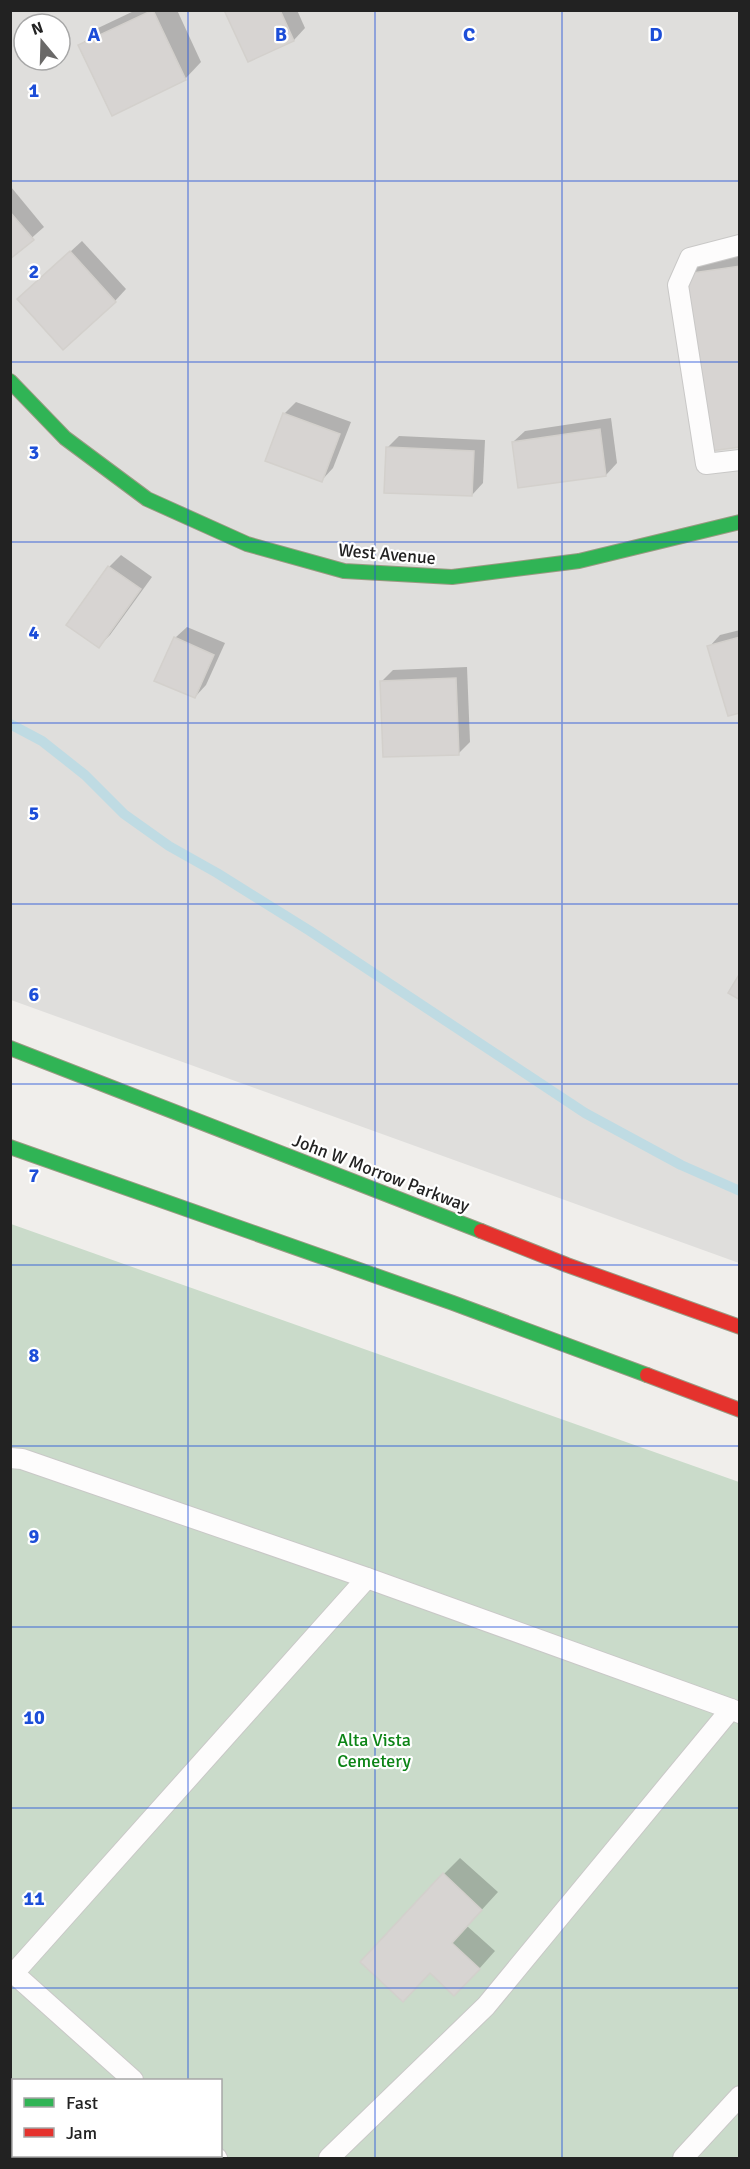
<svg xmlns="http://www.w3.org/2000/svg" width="750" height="2169" font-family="Signika,sans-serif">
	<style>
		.residential { fill: #dfdedc; fill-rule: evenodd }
		.cemetery { fill: #cadbca; fill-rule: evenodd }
		.shadow { fill: #0003 }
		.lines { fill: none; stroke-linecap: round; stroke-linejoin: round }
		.stream { stroke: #bfdbe3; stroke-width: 10 }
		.building { fill: #d7d4d2; stroke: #d3d0cc; stroke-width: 1.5 }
		.lane-casing { stroke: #c9c8c7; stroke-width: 22 }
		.fast-casing { stroke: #999a82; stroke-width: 16 }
		.jam-casing { stroke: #999a82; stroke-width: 16 }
		.lane { stroke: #fdfcfc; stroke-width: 20 }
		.fast { stroke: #30b455; stroke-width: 14 }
		.jam { stroke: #e5322d; stroke-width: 14 }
		.grid { fill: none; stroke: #1d4ed8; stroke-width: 1.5; stroke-opacity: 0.55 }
		.labels { text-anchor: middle; stroke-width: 4.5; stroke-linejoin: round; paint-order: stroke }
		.street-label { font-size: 18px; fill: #222; stroke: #fff }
		.park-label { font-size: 18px; fill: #0c8416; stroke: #fff }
		.grid-label { font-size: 20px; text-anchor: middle; font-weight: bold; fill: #1d4ed8; stroke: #fff; stroke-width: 4.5; stroke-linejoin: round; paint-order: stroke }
	</style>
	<rect width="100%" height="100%" fill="#f0eeeb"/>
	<path class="residential" d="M10,11H739V1263L11,1000ZM24,24H60V60H24Z"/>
	<path class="cemetery" d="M11,1224L739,1482V2158H11ZM14,2080H220V2156H14Z"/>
	<g class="shadow">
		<path d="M136,10H177L201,62L185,79L80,46L96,29Z"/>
		<path d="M226,10H297L305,28L294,40L249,60Z"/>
		<path d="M11,187L44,227L10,257V188Z"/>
		<path d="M82,241L126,289L115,301L31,288Z"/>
		<path d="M740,250V445L688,274L708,254Z"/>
		<path d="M296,402L351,422L333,468L322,480L284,414Z"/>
		<path d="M611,418L617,463L606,475L513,442L525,431Z"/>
		<path d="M399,436L485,440L483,483L472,495L387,448Z"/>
		<path d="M121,555L152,577L110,635L99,646L68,624L109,567Z"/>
		<path d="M187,627L225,643L206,685L195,697L175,638Z"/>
		<path d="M740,630V711L709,647L720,635Z"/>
		<path d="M467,667L470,742L459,753L382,681L393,670Z"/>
		<path d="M460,1858L498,1892L467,1926L495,1951L471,1978L430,1971L444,1874Z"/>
	</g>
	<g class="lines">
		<path class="stream" d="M10,724L42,741L85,775L124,814L169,846L217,873L310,931L585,1113L681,1165L740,1191"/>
	</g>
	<g class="building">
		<path d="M153,10L186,80L112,116L78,45Z"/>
		<path d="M224,10H280L294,41L248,62Z"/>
		<path d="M10,212L34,240L10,259Z"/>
		<path d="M70,251L116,302L63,350L17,299Z"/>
		<path d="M740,266V447L711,451L686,274Z"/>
		<path d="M283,413L340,434L322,482L265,461Z"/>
		<path d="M600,429L606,476L518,488L512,442Z"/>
		<path d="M386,447L474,451L472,496L384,493Z"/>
		<path d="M108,566L141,589L99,648L66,625Z"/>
		<path d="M174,637L214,655L195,698L154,681Z"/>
		<path d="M740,637V713L728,716L707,646Z"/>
		<path d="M456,678L459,755L383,757L380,681Z"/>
		<path d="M740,973V1000L728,993Z"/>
		<path d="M443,1873L482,1910L452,1943L480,1969L454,1996L430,1973L403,2002L360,1962Z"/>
	</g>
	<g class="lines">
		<defs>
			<g id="lane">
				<path d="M740,245L690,258L678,285L706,464L740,460"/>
				<path d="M10,1458L22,1459L367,1578L731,1709L740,1713"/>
				<path d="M10,1970L133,2080"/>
				<path d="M14,1973L367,1578"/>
				<path d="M214,2156L217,2158"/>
				<path d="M329,2158L486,2006L731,1709"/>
				<path d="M683,2158L740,2096"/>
			</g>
			<g id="fast">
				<path d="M10,381L65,438L147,499L247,544L344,571L452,577L579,561L740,522"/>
				<path d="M10,1048L481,1231"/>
				<path d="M10,1147L453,1303L647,1375"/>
			</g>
			<g id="jam">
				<path d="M481,1231L567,1265L740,1327"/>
				<path d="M647,1375L740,1410"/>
			</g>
		</defs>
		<use href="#lane" class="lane-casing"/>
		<use href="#fast" class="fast-casing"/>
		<use href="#jam" class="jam-casing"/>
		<use href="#lane" class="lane"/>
		<use href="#fast" class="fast"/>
		<use href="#jam" class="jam"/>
	</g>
	<path class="grid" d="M188,10V2080M375,10V2158M562,10V2158M10,181H740M10,362H740M10,542H740M10,723H740M10,904H740M10,1084H740M10,1265H740M10,1446H740M10,1627H740M10,1808H740M10,1988H740M188,2156V2158"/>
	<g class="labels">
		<g class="street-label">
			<text transform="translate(387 554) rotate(5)" y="6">West Avenue</text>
			<text transform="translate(381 1173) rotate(21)" y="6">John W Morrow Parkway</text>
		</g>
		<g class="park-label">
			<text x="374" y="1746">Alta Vista<tspan x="374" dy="21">Cemetery</tspan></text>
		</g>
	</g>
	<g class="grid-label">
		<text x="94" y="41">A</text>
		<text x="281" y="41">B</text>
		<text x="469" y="41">C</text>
		<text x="656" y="41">D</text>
		<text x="34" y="97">1</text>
		<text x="34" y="278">2</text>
		<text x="34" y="459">3</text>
		<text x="34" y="639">4</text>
		<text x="34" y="820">5</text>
		<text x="34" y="1001">6</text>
		<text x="34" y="1182">7</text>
		<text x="34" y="1362">8</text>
		<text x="34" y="1543">9</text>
		<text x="34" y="1724">10</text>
		<text x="34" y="1905">11</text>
	</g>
	<rect width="750" height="2169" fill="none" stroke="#222222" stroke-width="24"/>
	<rect x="12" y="2079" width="210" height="78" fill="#ffffff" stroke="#a7a7a7" stroke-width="1.5"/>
	<rect x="24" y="2098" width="30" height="9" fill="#30b455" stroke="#a7a7a7" stroke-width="1.5"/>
	<text x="66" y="2109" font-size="18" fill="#222222">Fast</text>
	<rect x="24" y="2128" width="30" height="9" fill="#e5322d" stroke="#a7a7a7" stroke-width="1.5"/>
	<text x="66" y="2139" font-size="18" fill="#222222">Jam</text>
	<g transform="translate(42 42) rotate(341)"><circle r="28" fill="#ffffff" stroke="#a7a7a7" stroke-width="1.5"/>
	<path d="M0-4.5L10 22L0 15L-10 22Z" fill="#6a6968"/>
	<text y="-9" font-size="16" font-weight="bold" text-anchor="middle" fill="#222222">N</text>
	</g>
</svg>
